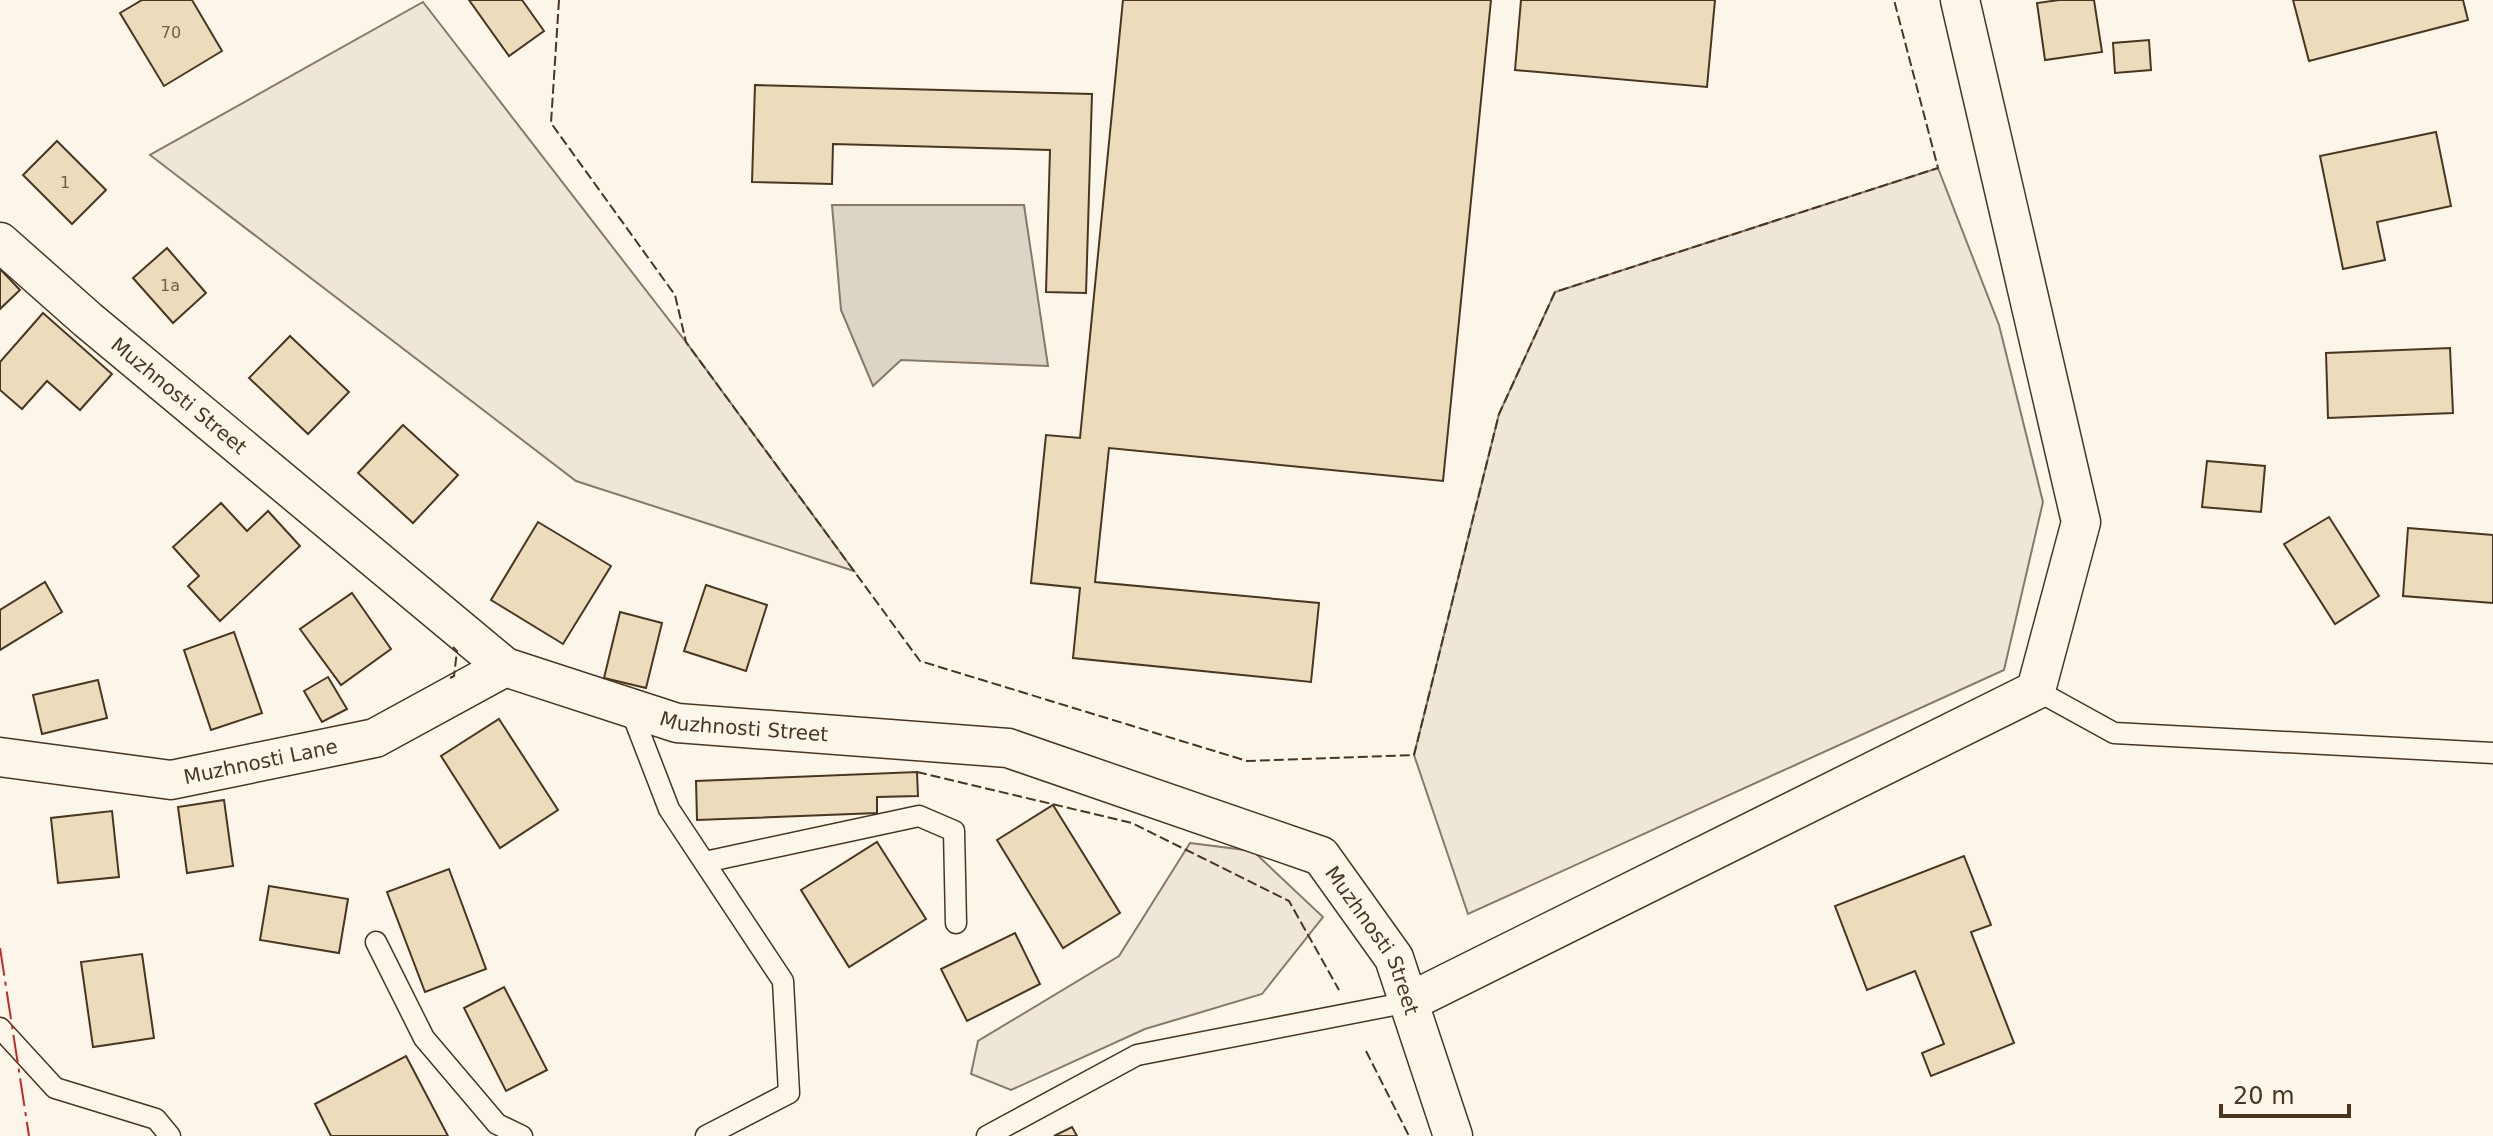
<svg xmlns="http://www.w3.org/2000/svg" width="2493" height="1136" font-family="'DejaVu Sans',sans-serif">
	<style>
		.green { fill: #ede6d9; stroke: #887966; stroke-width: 2 }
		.water { fill: #dcd4c6; stroke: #887966; stroke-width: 2 }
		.building { fill: #ecdcbc; stroke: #4a3520; stroke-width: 2 }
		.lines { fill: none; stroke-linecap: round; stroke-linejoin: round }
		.service-casing { stroke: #4a3520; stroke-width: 23 }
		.minor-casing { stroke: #4a3520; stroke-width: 41 }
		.service { stroke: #fbf6e9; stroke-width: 20 }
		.minor { stroke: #fbf6e9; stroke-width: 38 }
		.fence { stroke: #4a3520; stroke-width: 2; stroke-dasharray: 10 4; stroke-linecap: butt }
		.power { stroke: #c62828; stroke-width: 2; stroke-dasharray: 28 6 4 6; stroke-linecap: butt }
		.labels { text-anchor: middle; stroke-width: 6; stroke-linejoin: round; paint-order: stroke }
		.number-label { font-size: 16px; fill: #725f47 }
		.street-label { font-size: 20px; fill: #4a3520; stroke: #fbf6e9 }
	</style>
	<rect width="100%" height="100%" fill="#fbf6e9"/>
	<g class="green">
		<path d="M423,2L686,342L854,571L576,481L150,155Z"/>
		<path d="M1938,168L1999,325L2043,502L2004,670L1468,914L1414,755L1499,414L1555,292Z"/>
		<path d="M1190,843L1253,851L1323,917L1262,994L1145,1029L1011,1090L971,1074L978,1041L1119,956Z"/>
	</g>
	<path class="water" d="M832,205H1024L1048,366L901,360L873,386L841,310Z"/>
	<g class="building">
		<path d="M142,0H192L222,51L164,86L120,13Z"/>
		<path d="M469,0H522L544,31L509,56Z"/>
		<path d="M1123,0H1491L1443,481L1109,448L1095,582L1319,603L1311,682L1073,658L1080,588L1031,583L1046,435L1080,438Z"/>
		<path d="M1521,0H1715L1707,87L1515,70Z"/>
		<path d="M2059,0H2094L2102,52L2045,60L2037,3Z"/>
		<path d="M2293,0H2463L2468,20L2309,61Z"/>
		<path d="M2149,40L2151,70L2115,73L2113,43Z"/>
		<path d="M755,85L1092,94L1086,293L1046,292L1050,150L833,144L832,184L752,182Z"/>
		<path d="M2436,132L2451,206L2377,222L2385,260L2343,269L2320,156Z"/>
		<path d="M57,141L106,190L72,224L23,175Z"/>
		<path d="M167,248L206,293L173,323L133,278Z"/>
		<path d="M0,269L20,290L0,309Z"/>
		<path d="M43,313L112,374L80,410L47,381L22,409L0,390V362Z"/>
		<path d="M290,336L349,392L308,434L249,378Z"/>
		<path d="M2450,348L2453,413L2328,418L2326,353Z"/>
		<path d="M403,425L458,475L413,523L358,473Z"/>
		<path d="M2207,461L2265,466L2261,512L2202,507Z"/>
		<path d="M221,503L247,531L268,511L300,546L220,621L188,586L199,576L173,547Z"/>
		<path d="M2329,517L2379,596L2335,624L2284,544Z"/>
		<path d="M538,522L611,566L563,644L491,600Z"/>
		<path d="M2408,528L2493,535V603L2403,596Z"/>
		<path d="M45,582L62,612L0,650V610Z"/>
		<path d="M706,585L767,605L746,671L684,651Z"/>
		<path d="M352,593L391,649L341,685L300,629Z"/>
		<path d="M620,612L662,623L646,688L604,678Z"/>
		<path d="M234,632L262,713L211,730L184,650Z"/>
		<path d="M328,677L347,709L322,722L304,691Z"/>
		<path d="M98,680L107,718L42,734L33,695Z"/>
		<path d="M499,719L558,810L500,848L441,756Z"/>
		<path d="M917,772L918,796L877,797V813L697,820L696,781Z"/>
		<path d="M224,800L233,866L187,873L178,807Z"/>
		<path d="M1053,805L1120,913L1063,948L997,840Z"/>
		<path d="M112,811L119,877L58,883L51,818Z"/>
		<path d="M877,842L926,919L849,967L801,890Z"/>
		<path d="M1964,856L1991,925L1971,932L2014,1043L1931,1076L1922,1053L1944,1044L1915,971L1867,990L1835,906Z"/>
		<path d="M449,869L486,969L425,992L387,892Z"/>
		<path d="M269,886L348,899L339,953L260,940Z"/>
		<path d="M1015,933L1040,984L967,1021L941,969Z"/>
		<path d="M142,954L154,1038L93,1047L81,962Z"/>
		<path d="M504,987L547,1070L506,1091L464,1008Z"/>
		<path d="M406,1056L448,1136H331L315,1104Z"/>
		<path d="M1072,1127L1077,1136H1054Z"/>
	</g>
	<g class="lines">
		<defs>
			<g id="service">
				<path d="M2036,690L2114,733L2493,753"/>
				<path d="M630,708L669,809L783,981L789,1093L706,1136"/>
				<path d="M705,862L919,816L954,831L956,923"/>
				<path d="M376,942L424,1038L497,1124L522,1136"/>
				<path d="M0,1028L55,1088L156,1119L170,1136"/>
				<path d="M987,1136L1137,1055L1409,1002"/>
			</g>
			<g id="minor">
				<path id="s1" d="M0,242L88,320L505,667L677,723L1008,748L1321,856L1394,958L1453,1136"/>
				<path id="s2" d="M0,757L171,780L375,738L505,667"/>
				<path d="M1409,1002L2036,690L2081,522L1960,0"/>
			</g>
		</defs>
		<use href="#service" class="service-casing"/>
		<use href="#minor" class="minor-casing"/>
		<use href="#service" class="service"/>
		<use href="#minor" class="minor"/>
		<g class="fence">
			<path d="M559,0L551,123L675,295L686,342L920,661L1247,761L1414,755L1499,414L1555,292L1938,168L1894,0"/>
			<path d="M450,678L454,676L457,651L453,647"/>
			<path d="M917,772L1132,823L1289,901L1339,990"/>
			<path d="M1366,1051L1409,1136"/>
		</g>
		<path class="power" d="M0,948L29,1136"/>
	</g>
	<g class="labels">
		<g class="number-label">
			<text x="171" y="38">70</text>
			<text x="65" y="188">1</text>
			<text x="170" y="291">1а</text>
		</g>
		<g class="street-label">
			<text dy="7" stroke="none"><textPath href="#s1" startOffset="236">Muzhnosti Street</textPath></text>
			<text dy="7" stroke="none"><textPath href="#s1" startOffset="908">Muzhnosti Street</textPath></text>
			<text dy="7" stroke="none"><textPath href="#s2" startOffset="264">Muzhnosti Lane</textPath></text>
			<text dy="7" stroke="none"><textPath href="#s1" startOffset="1604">Muzhnosti Street</textPath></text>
		</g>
	</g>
	<path d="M2221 1104v12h128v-12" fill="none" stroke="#4a3520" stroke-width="4"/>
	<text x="2233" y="1104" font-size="24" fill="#4a3520" stroke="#fbf6e9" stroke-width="6" paint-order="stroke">20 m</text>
</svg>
